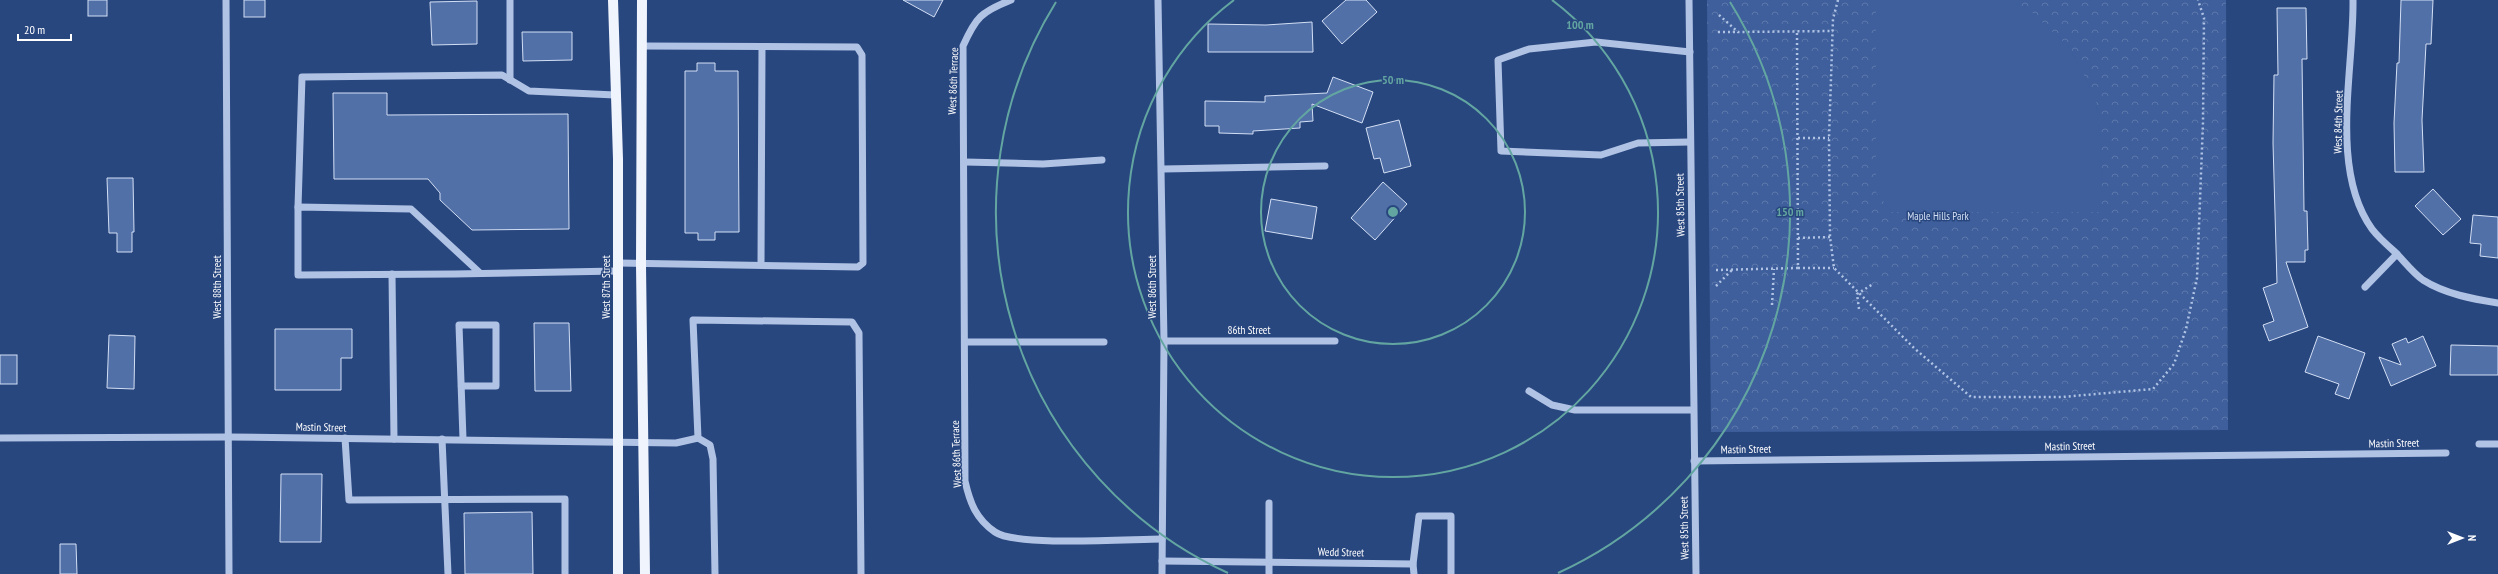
<svg xmlns="http://www.w3.org/2000/svg" width="2498" height="574" font-family="'PT Sans Narrow',sans-serif">
	<style>
		.forest { fill: url(#forest-crowns) }
		.garden { fill: #3e5f9c }
		.building { fill: #5170a8; stroke: #d3dff4 }
		.lines { fill: none; stroke-linecap: round; stroke-linejoin: round }
		.path { stroke: #b0c3e5; stroke-width: 2.5; stroke-dasharray: 2 3; stroke-linecap: butt }
		.minor { stroke: #b0c3e5; stroke-width: 7 }
		.major { stroke: #f0f4fd; stroke-width: 10 }
		.ring { fill: none; stroke: #63a6a1; stroke-width: 2 }
		.labels { text-anchor: middle; stroke-width: 3; stroke-linejoin: round; paint-order: stroke }
		.street-label { font-size: 11px; fill: #fff; stroke: #29477f }
		.park-label { font-size: 11px; fill: #d3dff4; stroke: #29477f }
		.centre { fill: #63a6a1; stroke: #29477f; stroke-width: 2 }
		.ring-label { font-size: 12px; text-anchor: middle; font-weight: bold; fill: #63a6a1; stroke: #29477f; stroke-width: 3; stroke-linejoin: round; paint-order: stroke }
	</style>
	<defs>
		<pattern id="forest-crowns" width="20" height="18" patternUnits="userSpaceOnUse"><rect width="20" height="18" fill="#3e5f9c"/><path d="M2 6a3 3 0 1 1 6 0M12 15a3 3 0 1 1 6 0" fill="none" stroke="#5b77ab"/></pattern>
	</defs>
	<rect width="100%" height="100%" fill="#29477f"/>
	<path class="forest" d="M1707,0H2226L2228,430L1711,432Z"/>
	<path class="garden" d="M1876,0H2007L2027,8L2071,49L2096,100L2102,162L2101,212H1892L1876,192Z"/>
	<g class="building">
		<rect x="88" y="0" width="19" height="16"/>
		<rect x="244" y="0" width="21" height="17"/>
		<path d="M903,0H943L934,17Z"/>
		<path d="M1346,0H1366L1377,12L1342,44L1322,21Z"/>
		<path d="M2401,0H2433L2431,44H2426L2422,120L2424,172H2395L2394,123L2397,63H2399Z"/>
		<path d="M477,1V44L432,45L430,2Z"/>
		<path d="M2277,8H2306L2307,59H2302L2304,211H2307L2308,250H2305V262H2286L2308,327L2269,341L2263,325L2274,321L2263,288L2277,283L2273,143L2274,75H2278Z"/>
		<path d="M1312,22L1313,52H1208V24L1266,25Z"/>
		<path d="M522,32H572V60L523,61Z"/>
		<path d="M697,63H715V71H738L739,232H715V240H698V233H685V71H697Z"/>
		<path d="M1333,77L1373,92L1362,123L1312,104L1313,121L1300,122V128L1253,131V134L1219,133V126H1205V101L1265,102V96L1327,93Z"/>
		<path d="M333,93H387V115L568,114L569,229L472,230L440,200V193L428,179H334Z"/>
		<path d="M1399,120L1411,166L1384,173L1380,158L1374,159L1366,128Z"/>
		<path d="M107,178H133L134,232H132V252H117V233H109Z"/>
		<path d="M1383,182L1407,204L1375,240L1351,218Z"/>
		<path d="M2433,189L2461,219L2443,235L2415,206Z"/>
		<path d="M1271,199L1317,207L1312,239L1265,231Z"/>
		<path d="M2473,215L2498,217V258L2480,256L2481,244L2470,243Z"/>
		<path d="M534,323H569L571,391H535Z"/>
		<path d="M275,329H352V358H341V390H275Z"/>
		<path d="M109,335L135,336L134,389L107,388Z"/>
		<path d="M2318,336L2365,353L2349,399L2335,394L2339,384L2305,372Z"/>
		<path d="M2423,336L2436,366L2391,386L2379,357L2401,365L2392,344L2406,338L2408,343Z"/>
		<path d="M2451,345L2498,346V375H2450Z"/>
		<rect x="0" y="355" width="17" height="29"/>
		<path d="M281,474H322L321,542H280Z"/>
		<path d="M532,512L533,574H465L464,513Z"/>
		<path d="M60,544H76L77,574H60Z"/>
	</g>
	<g class="lines">
		<g class="path">
			<path d="M1838,0L1833,19L1829,138L1830,237L1834,268L1914,348L1971,397H2062L2153,389L2174,364L2186,329L2197,278L2203,122L2204,18L2198,0"/>
			<path d="M1719,15L1738,32L1833,31"/>
			<path d="M1718,32H1738"/>
			<path d="M1798,138H1829"/>
			<path d="M1798,238L1830,237"/>
			<path d="M1798,268H1834"/>
			<path d="M1716,270L1798,268L1797,32"/>
			<path d="M1716,286L1732,270"/>
			<path d="M1772,305L1774,269"/>
			<path d="M1859,309L1857,294L1873,284"/>
		</g>
		<g class="minor">
			<path d="M226,0L229,574"/>
			<path d="M510,0V80"/>
			<path d="M1011,0C981,12 976,17 963,46L965,481C970,503 976,519 995,532C1016,547 1131,539 1162,539"/>
			<path d="M1158,0L1164,341L1162,574"/>
			<path d="M1689,0L1696,574"/>
			<path d="M2353,0C2354,70 2329,169 2372,229C2378,237 2387,245 2395,252C2404,261 2413,273 2423,280C2445,294 2473,299 2498,303"/>
			<path d="M1690,52L1596,42L1529,49L1498,60L1501,151L1601,155L1638,143L1690,142"/>
			<path d="M965,162L1043,164L1102,160"/>
			<path d="M1163,169L1325,166"/>
			<path d="M298,207L302,77L502,75L529,91L615,95"/>
			<path d="M618,263L858,267L863,263L862,55L857,47L642,46"/>
			<path d="M761,265L762,47"/>
			<path d="M480,273L411,209L298,207V275L455,274L618,271"/>
			<path d="M392,274L394,439"/>
			<path d="M2365,287L2397,254"/>
			<path d="M1164,341H1335"/>
			<path d="M965,342H1104"/>
			<path d="M461,386H496V325H459L463,439"/>
			<path d="M1529,391L1552,405L1575,410H1693"/>
			<path d="M0,438L229,437L676,443L698,438"/>
			<path d="M345,438L349,500L565,499V574"/>
			<path d="M442,439L448,574"/>
			<path d="M2479,444H2498"/>
			<path d="M1694,461L2446,453"/>
			<path d="M1269,503V574"/>
			<path d="M1162,561L1413,564"/>
			<path d="M715,574L713,459L710,445L698,438L693,320L852,322L859,333L861,574"/>
			<path d="M1414,574L1413,564L1419,516H1451V574"/>
		</g>
		<g class="major">
			<path d="M613,0L618,159V574"/>
			<path d="M642,0L641,265L645,574"/>
		</g>
	</g>
	<g class="ring">
		<circle cx="1393" cy="212" r="132"/>
		<path d="M1552 0A265 265 0 1 1 1234 0"/>
		<path d="M1228 573A397 397 0 0 1 1056 2M1730 2A397 397 0 0 1 1558 573"/>
	</g>
	<g class="labels">
		<g class="street-label">
			<text transform="translate(953 81) rotate(-88)" y="4">West 86th Terrace</text>
			<text transform="translate(2338 122) rotate(-89)" y="4">West 84th Street</text>
			<text transform="translate(1680 205) rotate(-91)" y="4">West 85th Street</text>
			<text transform="translate(217 287) rotate(-90)" y="4">West 88th Street</text>
			<text transform="translate(606 287) rotate(-90)" y="4">West 87th Street</text>
			<text transform="translate(1152 287) rotate(-90)" y="4">West 86th Street</text>
			<text x="1249" y="334">86th Street</text>
			<text transform="translate(321 427) rotate(1)" y="4">Mastin Street</text>
			<text transform="translate(2394 443) rotate(-1)" y="4">Mastin Street</text>
			<text transform="translate(2070 446) rotate(-1)" y="4">Mastin Street</text>
			<text transform="translate(1746 449) rotate(-1)" y="4">Mastin Street</text>
			<text transform="translate(956 454) rotate(-92)" y="4">West 86th Terrace</text>
			<text transform="translate(1684 528) rotate(-91)" y="4">West 85th Street</text>
			<text transform="translate(1341 552) rotate(1)" y="4">Wedd Street</text>
		</g>
		<g class="park-label">
			<text x="1938" y="220">Maple Hills Park</text>
		</g>
	</g>
	<circle cx="1393" cy="212" r="6" class="centre"/>
	<g class="ring-label">
		<text x="1580" y="29">100 m</text>
		<text x="1393" y="84">50 m</text>
		<text x="1790" y="216">150 m</text>
	</g>
	<g transform="translate(2462 538) rotate(90)" stroke="#29477f" stroke-width="3" paint-order="stroke">
	<path d="M0-3L7 15L0 10L-7 15Z" fill="#ffffff"/>
	<text y="-6" font-size="11" font-weight="bold" text-anchor="middle" fill="#ffffff">N</text>
	</g>
	<path d="M18 34v6h53v-6" fill="none" stroke="#ffffff" stroke-width="2"/>
	<text x="24" y="34" font-size="12" fill="#ffffff" stroke="#29477f" stroke-width="3" paint-order="stroke">20 m</text>
</svg>
